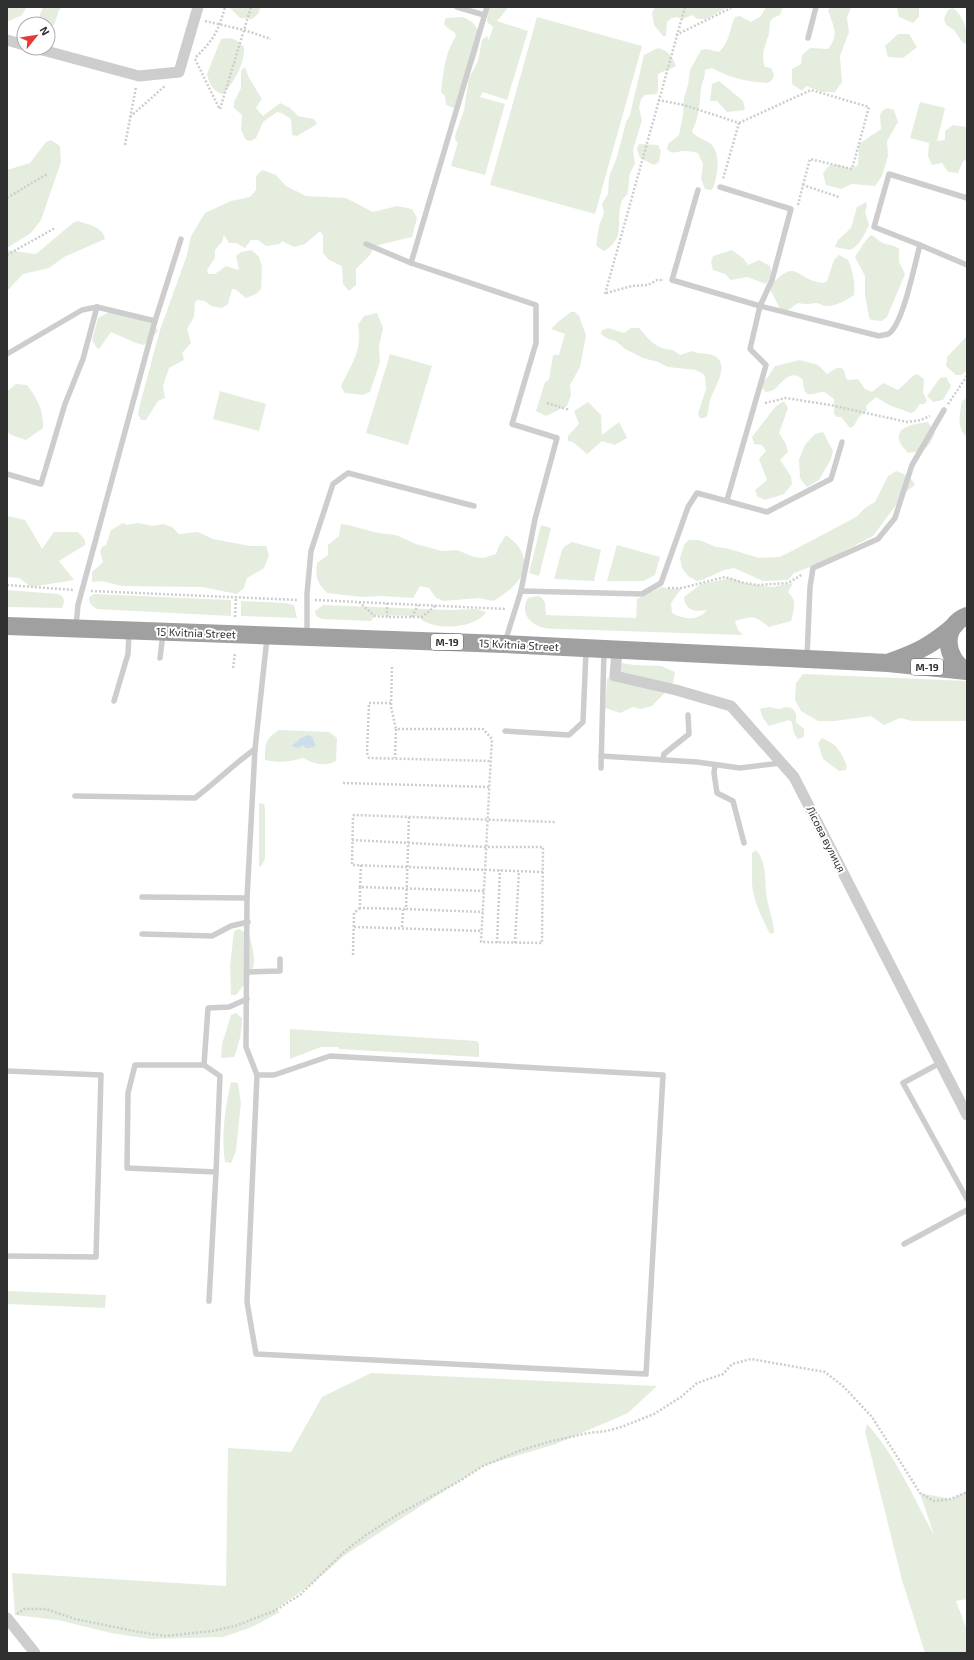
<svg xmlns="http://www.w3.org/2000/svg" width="974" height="1660" font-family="'Exo 2',sans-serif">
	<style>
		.green { fill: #e5eddf }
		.water { fill: #ccddec }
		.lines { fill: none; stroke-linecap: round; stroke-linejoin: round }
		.path { stroke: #cdcdcd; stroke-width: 2.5; stroke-dasharray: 2 2; stroke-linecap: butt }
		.service { stroke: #cdcdcd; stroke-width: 5.5 }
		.minor { stroke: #cdcdcd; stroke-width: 11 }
		.trunk { stroke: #a0a0a0; stroke-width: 18 }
		.labels { text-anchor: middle; stroke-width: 4; stroke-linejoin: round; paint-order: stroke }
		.shield { fill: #fff; stroke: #6e6e6e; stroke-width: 1 }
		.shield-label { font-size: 10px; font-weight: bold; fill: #303030 }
		.street-label { font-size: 11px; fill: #303030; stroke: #fff }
	</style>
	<rect width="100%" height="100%" fill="#fff"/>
	<g class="green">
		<path d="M7,7H26V8L22,15L7,22Z"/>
		<path d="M43,7H62L59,10L54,25L51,26L48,24H41L39,17Z"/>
		<path d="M229,7H261L258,14L252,19L240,18Z"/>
		<path d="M488,7H507V9L497,21L528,31L507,100L483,92L480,97L505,104L485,175L451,166L458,142H456L455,136L464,110L469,78L478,61L482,40L487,36L489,40L493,27L487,22Z"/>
		<path d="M655,7H728L706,19H697L692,15L683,19C676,16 672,17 667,22L666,36H663L654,25L652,13Z"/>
		<path d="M766,7H783L780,15C777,16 773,18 771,20C769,23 770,29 769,33C766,45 760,55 765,67L771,68L774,74L773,79L768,83C748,82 730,78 712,68L705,70C705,80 702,81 701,89C700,97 700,107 698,114C697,120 694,126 692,132C698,138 701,138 708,142C722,150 718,175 713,188L711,190L705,189L701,179L703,164L698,153C694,152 689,151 685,151C678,150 673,156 667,149L668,144L679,135L683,116L684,97L688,85L690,70L701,50L706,49L719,52C730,42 729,29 735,17L740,16L751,22L761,16Z"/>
		<path d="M831,7H851L847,18L849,32L840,56L842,82L835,92H822L806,86L802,91L792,84V69L801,64L802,55L810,48L828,49C840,35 833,26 828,10Z"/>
		<path d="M897,7H919V17L913,23L899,17Z"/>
		<path d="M953,8C965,18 967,29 967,44L963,43L954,30L946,25L944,19L948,10Z"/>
		<path d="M462,17C471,20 479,26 480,37C480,55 462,90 454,108L446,105L445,96L441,92C444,70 444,56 456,36L455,33L445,26L444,23L446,18Z"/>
		<path d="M537,17L642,46L595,214L490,185Z"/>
		<path d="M898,34H909L917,47L903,58L888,57L885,46Z"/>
		<path d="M230,38L236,40L244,47C245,63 234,83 223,94C213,92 209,83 207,74L221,39Z"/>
		<path d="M658,48C668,50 673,57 676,66C668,71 665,70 658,74V91L656,94L645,95L641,99L639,108L642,120L633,150L635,164C627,177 630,177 628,191C628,195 624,197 622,201C614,222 628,236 604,251L596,246L599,226L604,213L602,204L608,194L609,177L617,157L626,122L630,115L644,55Z"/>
		<path d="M245,67L249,78L262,99L256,108L263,116L280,103L290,108L298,116L314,119L317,124L297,136L292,135L291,119L282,113L277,112L263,122L256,138L251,141L246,140L241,130L242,115L234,108V102L241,88V71Z"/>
		<path d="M719,81L743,101L745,110L727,112L717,101H710L712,84Z"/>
		<path d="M920,102L945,108L937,141L945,140V131L953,125L967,127V160L963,161L958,173L948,172L942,163L932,165L928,156L929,143L910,138Z"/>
		<path d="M888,108L894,110L898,122L887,141L888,156L882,176L875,186L852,184L841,189L826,185L823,173L830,165H839L852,169L858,165L859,144L881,129L880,115L883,110Z"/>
		<path d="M51,140L60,146L61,162L41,220L31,233L7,248V170L30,163L46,142Z"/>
		<path d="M639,144L658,145L661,151L659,162L654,165L640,158L637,149Z"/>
		<path d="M262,170L276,175L286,186L306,196L346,198L373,212L397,206L412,209L417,218L412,237L374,246L370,255L356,269V285L349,291L343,284L342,266L329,260L323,253V235L320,231L305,244L294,247L282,241L280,244L266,246L258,240H251L245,248L236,243H229L224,235L222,242L215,250V258L207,270L208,274H215L226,266L239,270L236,256L241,252L252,250L259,257L262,267L261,289L256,294L246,298L235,289H232L228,304L222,308L211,306L205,301L198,300L195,302L194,317L187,329L191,343L182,353L184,360L169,368L163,386L165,398L158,401L146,420H141L138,414L140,404L160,330L187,255L191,236L205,213L231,201L250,197L256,190V176Z"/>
		<path d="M866,202L867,206L865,212L869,225C864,235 860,245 850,250L835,247L838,240L851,228L857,207Z"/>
		<path d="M78,221C89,225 102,226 105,239L64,257L49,268L23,274L7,291V250L36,254L73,223Z"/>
		<path d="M871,235C876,237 878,241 883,243C888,245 894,245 899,249V262L905,274L887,317L882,321L871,320L869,317L865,295V276L855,257L866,240Z"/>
		<path d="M732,250L743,258L748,265L759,260L770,266L772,274L766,284L747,277L731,280L725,274L713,270L711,263L713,256Z"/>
		<path d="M839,255L848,260C853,270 855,284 854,295C847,300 835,307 825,306C822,306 820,303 816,303C808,304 807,305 798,303L787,311L780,309L769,287C798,255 794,280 824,283L827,281L834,260Z"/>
		<path d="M109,312L151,322L158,331L144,345L136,343L111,332L99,349L97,348L92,340L98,318Z"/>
		<path d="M571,312H575L579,316L586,335L580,367L570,385L571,395L567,406L546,416L536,411L545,382L549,380L553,355H559L565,334L551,329L559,321Z"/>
		<path d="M377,313L383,328L379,346L380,362L370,392L363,395L345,393L341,387L342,384C353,361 362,351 358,325L364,316Z"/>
		<path d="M608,328L624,333L631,328H639C645,334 651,344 660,347C669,351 671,347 680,355L692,351C700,355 709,352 716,357C730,366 713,390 710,400C709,405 708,411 707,416L704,418H700L698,414L706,389L705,377L703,374L696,370L668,367L658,362L643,358L625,349L616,341L608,339L601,334V331Z"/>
		<path d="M966,337L967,371L961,375H956L946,366L947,357Z"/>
		<path d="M390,354L432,366L408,445L366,433Z"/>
		<path d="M800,360L818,365L827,374C838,367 844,363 846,379L850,380L858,379L865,389L872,392L883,383L898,390L913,376L917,374L924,379L923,392L927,401L924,404H920L915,411L911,413L889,405L876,397L866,406L867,410L858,418L854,426L850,428L841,417H837L834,414V399L824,392C812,392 804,402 803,380C792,368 783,381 775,389C772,391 769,391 766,392L760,386L761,382L767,378L775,366Z"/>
		<path d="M946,377L951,386L943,400L933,402L927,396L940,378Z"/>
		<path d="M16,384L27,385C37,398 44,411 43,428L26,440L11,435L7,431V390H9Z"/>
		<path d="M220,391L266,404L259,431L213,419Z"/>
		<path d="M967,398V437C956,428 960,413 962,401Z"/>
		<path d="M784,401L788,408L779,433L786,444L788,452L780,460L791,476L792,484L784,494L765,500L758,497L755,490L767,480L759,459L766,451L762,445L754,444L752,437L776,406Z"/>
		<path d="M588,402L601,415L602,435L619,422L627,438L615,445L602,441L587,454L573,442L568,441V436L579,424L574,411Z"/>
		<path d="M928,422L935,433C928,449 926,451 908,453C906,450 900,445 899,440C896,425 918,424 928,422Z"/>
		<path d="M823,432L833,451L831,459L819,480L807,487L800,478L799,460L805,445L815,434Z"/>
		<path d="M896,471C904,474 912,477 915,485L900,496L896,505L873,536L821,563L794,573L788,580L763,581L734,568L724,570L702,580L697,581L688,576L682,568L680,558L685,543L689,540H699L716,547L726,548L759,558L779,557L788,553L856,517L865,508L875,502L888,476Z"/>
		<path d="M7,516L25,520L27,523L42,549L54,532H78L85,540V545L59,561L74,580L31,587L19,578L7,577Z"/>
		<path d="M123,523L127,525L138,523L152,526L163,524L172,527L179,534L198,532L213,539L250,546H266L269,555L264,568L247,578L244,588L237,594L202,587L121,586L102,581L92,582V572L103,562L100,552L102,547L106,545L111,530Z"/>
		<path d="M341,524L348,525L378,533L396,535L416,544L442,551L457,550L474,557L483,558L496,554L499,546L506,535C510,539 515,542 518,546C536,570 513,590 493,601L479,598L444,601L436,598L429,588L420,586L413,598L381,596L362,597L327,593C317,582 315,578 317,563L328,555V545L339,536Z"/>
		<path d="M541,525L551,528L539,576L529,573Z"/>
		<path d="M572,542L601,550L594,581L554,579L562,550L565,546Z"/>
		<path d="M617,545L660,557L655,575L643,581H607Z"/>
		<path d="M732,578L744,583L772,587L793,583L788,592C798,602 794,608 791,621L769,627C754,615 753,616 735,621L738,630L743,635L561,629C553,629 543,629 536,625C525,619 522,608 528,598L538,596L542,598L545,603L546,615L636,618L637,599L662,587L671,589L682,588L671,603L672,613C684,620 698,621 707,610C696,612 685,611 684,597L701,584Z"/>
		<path d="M7,590L58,594C65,596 65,602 62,608L7,607Z"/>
		<path d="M94,594L231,600V616L97,609C92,606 89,603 89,597Z"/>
		<path d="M241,601L285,603L294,605L297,618L241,616Z"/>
		<path d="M323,605L450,610L477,609L486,612C476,629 430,632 418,616L376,615L371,621L322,619L316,616L315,611Z"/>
		<path d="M622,663L634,665L661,666L675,672L673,684L652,706L641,709L633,707L620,713L602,707L606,698L607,679Z"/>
		<path d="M803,674L967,681V721H913L900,718L884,725L871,716L835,721H818L801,711L795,700L796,683Z"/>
		<path d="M769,707L779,709L786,707L792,708L796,714V722L804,729V737L798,739C793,734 793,728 792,722L789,720L769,726L763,718L760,709Z"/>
		<path d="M279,730L329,732L337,738L336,761C325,767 314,764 303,758C291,762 278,763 265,760C265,744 265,739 279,730Z"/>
		<path d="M822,738C837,744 841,752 847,766L846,770L839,771L823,759L818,743Z"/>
		<path d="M259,803L264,804L265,809V859L262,865L259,867Z"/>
		<path d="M756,850C768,863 764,883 767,899C769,910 774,922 774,933L770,934C763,921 753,899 752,884C752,874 752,863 752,853Z"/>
		<path d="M239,929L249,934C258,966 256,970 236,995H231L230,966L234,931Z"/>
		<path d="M236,1013L242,1018C242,1032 239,1044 234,1057L221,1058L222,1044L231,1015Z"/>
		<path d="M290,1029L477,1041L479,1043V1057L339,1049L338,1047H321L290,1059Z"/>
		<path d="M231,1082L238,1083L241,1103L236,1151L231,1163L225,1162C221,1136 225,1107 231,1082Z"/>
		<path d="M7,1291L106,1295L105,1308L7,1304Z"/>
		<path d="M371,1373L657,1386L628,1413L556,1444L483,1466L345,1555L312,1584L276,1609L280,1612L252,1627L223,1637L150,1639L111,1633L58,1620L15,1615L12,1573L226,1586L228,1448L291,1452L322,1397Z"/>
		<path d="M867,1424C896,1456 913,1497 934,1535L920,1493L951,1499L967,1491V1599L956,1601L967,1630V1653H925L902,1580L865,1431Z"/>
	</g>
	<path class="water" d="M308,735L312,737L316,746L309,748H305L304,745L298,748L292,746L301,738Z"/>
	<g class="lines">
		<g class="path">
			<path d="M205,21L244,30L271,39"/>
			<path d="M676,35L731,8"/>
			<path d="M196,57C214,39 218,32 225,7"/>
			<path d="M195,59L219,108"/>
			<path d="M658,100L684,105L739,123L723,179"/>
			<path d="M220,109L251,7"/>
			<path d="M130,117L166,85"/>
			<path d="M739,123L811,90L869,107L852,169L810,159L803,185"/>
			<path d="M125,145L136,87"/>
			<path d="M7,198L47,174"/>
			<path d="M798,205L803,185L839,197"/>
			<path d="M7,255L55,228"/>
			<path d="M606,293L632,286L648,285L657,280H664"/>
			<path d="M605,294L685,7"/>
			<path d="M547,403L570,410"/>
			<path d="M765,403L786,398L830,405L907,422L921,420L930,416"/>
			<path d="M948,404L967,376"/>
			<path d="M7,585L74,590"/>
			<path d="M668,588H682L725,577L744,583L758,585L788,583L803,574"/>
			<path d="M91,591L298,600"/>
			<path d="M315,600L506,609"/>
			<path d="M359,602L375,616L387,617"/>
			<path d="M387,603V617H422L435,606"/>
			<path d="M235,617L236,596"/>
			<path d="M412,617L418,605"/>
			<path d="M392,667L391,707L396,729"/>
			<path d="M233,668L235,653"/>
			<path d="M391,703H369L367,753L369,758L491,761"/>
			<path d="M343,783L489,787"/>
			<path d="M409,817L406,909L483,912"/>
			<path d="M352,840L486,847H543L542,943L481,942C485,875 488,807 492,739L483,729H396L395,758"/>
			<path d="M361,865L360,887L484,891"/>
			<path d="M543,872L352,865L353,818L354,815L555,822"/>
			<path d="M360,887V908L406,909"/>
			<path d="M354,927L482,931"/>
			<path d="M402,927L403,910"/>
			<path d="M497,943L500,870"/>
			<path d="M515,943L519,871"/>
			<path d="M353,955L354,913L360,908"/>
			<path d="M17,1614L24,1609H46L75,1619L139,1632L166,1636L212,1631L235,1626L274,1611L300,1595L345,1551L366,1535L397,1515L458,1482L483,1466L519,1451L548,1442L588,1433L607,1431L624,1426L654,1414L681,1397L697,1383L723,1374L732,1364L751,1359L825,1372L844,1387L872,1417L920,1493L934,1501L951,1499L967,1492"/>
		</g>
		<g class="service">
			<path d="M457,7L484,15"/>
			<path d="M808,38L816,7"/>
			<path d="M698,190L672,280L760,306L772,280L791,209L720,187"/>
			<path d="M366,244L411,263L536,305V343L512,424L557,438L535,519L521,591L505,642"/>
			<path d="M920,245L874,227L889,174L967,198"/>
			<path d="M411,263L487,7"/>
			<path d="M7,354L82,310L97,307L155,321"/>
			<path d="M7,474L41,484L65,404L83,359L97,307"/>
			<path d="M727,500L766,365L750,349L760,306L879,336C882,335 886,335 888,334C903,326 915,262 920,245L967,265"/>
			<path d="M521,591L642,594L661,583L688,507L697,493L767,512L831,479L842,442"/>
			<path d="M76,626L78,605L155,321L181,239"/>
			<path d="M307,635V594L311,551L333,484L348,473L474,506"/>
			<path d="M807,657L810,587L813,568L878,539L895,518L912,465L944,410"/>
			<path d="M160,658L163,634"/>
			<path d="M114,701L128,654L129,633"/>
			<path d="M505,731L569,735L583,722L586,651"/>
			<path d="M601,756L697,762L740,768L781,763"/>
			<path d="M663,760L664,754L689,734L688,715"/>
			<path d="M715,765L714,773L717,793L733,801L744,843"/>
			<path d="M601,768L604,651"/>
			<path d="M75,796L195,798C216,782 234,764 255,749"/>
			<path d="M142,897L247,898"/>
			<path d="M142,934L212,936L231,926L248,922"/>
			<path d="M248,972L280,971V959"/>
			<path d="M940,1063L903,1083L967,1199"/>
			<path d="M204,1065L220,1076L216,1172L127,1168L128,1093L135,1065H204L208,1008L229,1007L247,999"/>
			<path d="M7,1071L101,1075L96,1257L7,1256"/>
			<path d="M257,1075H274L330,1056L663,1075L646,1374L256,1354L247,1302L257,1075L246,1047L247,898L255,749L267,638"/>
			<path d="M904,1244L967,1210"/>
			<path d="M209,1301L216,1172"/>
		</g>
		<g class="minor">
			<path d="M7,40L24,45"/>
			<path d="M35,48L139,76L179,72L198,7"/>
			<path d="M617,650L615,676L676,690L731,706L794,777L967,1115"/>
			<path d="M7,1618L35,1653"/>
		</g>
		<g class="trunk">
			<path d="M967,616C941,626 944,659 967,671"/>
			<path d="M7,626L504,644L888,663L967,671"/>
			<path d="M890,662C918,652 932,645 955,625"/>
		</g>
	</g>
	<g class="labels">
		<g class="shield">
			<rect x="431" y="634" width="32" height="16" rx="3"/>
			<rect x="911" y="659" width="32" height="16" rx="3"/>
		</g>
		<g class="shield-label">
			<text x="447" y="646">М-19</text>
			<text x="927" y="671">М-19</text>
		</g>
		<g class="street-label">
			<text transform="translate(196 633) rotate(2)" y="4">15 Kvitnia Street</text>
			<text transform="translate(519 645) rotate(3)" y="4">15 Kvitnia Street</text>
			<text transform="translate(826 839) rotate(63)" y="4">Лісова вулиця</text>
		</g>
	</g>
	<rect width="974" height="1660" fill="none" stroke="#303030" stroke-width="16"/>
	<g transform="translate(36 36) rotate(60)"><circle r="19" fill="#ffffff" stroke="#acacac"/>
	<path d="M0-3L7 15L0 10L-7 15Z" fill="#e33a37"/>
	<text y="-6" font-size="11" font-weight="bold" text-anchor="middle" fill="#303030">N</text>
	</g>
</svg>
